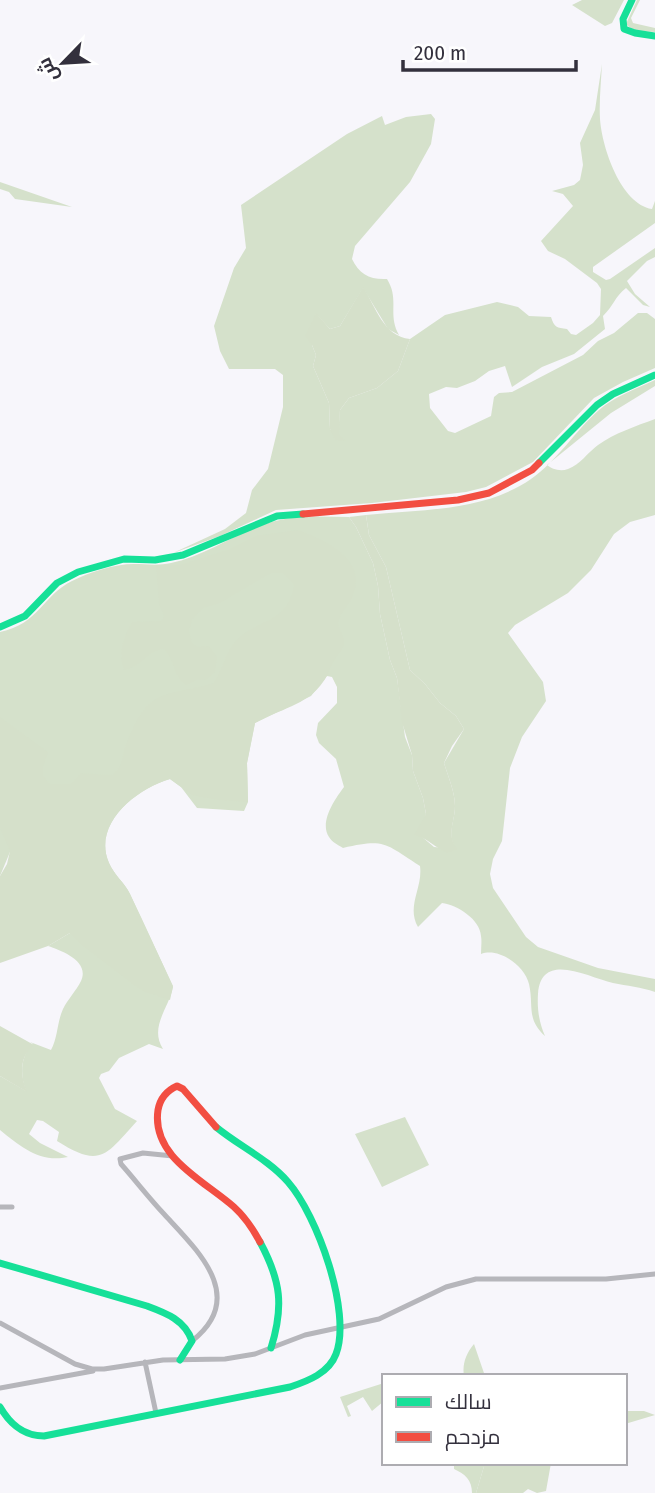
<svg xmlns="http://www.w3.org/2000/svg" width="655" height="1493" font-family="'Fira Sans Condensed',Cairo,sans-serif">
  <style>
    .green { fill: #d5e1cb }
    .forest { fill: #d5e0ca }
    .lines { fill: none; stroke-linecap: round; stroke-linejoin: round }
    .street { stroke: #b6b6bb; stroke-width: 5 }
    .fast { stroke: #16e098; stroke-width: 7 }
    .jam { stroke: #f24e42; stroke-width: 7 }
  </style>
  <rect width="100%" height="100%" fill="#f7f6fb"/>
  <!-- green -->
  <path class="green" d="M582,0H624L612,23L605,26L572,5Z
    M637,0H640L631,18L633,23L655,28V32C645,31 632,32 626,24Z
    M602,64C601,82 599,102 600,119C602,148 621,204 652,209L655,201V223L593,267V272L606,280L610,279L655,248V257L647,261L627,281L635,294L650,307L643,305L626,288C614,298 614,305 603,316L605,329L574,354L542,367L512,387L505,366L489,371L475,381L457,388L446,387L429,394L430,408L448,431L455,433L491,416L494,397L499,393L512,392L583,355L598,341L614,333L638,313H647L655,319V368L623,382L594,398L533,462L486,487L466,492L372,503L276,510L220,536L173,553L225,529L246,513L252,490L268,469L283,407V375L275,369H229L220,351L214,326L234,268L246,248L241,205L347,134L382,116L385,125L406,117L431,114L435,119L431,144L410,182L355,246L352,259C359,274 370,280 387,279C400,300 387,314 399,335L388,329L363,288L340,326L330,329L316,314L312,345L316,355L313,366L329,403L330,429L344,440L338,435L340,410L349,398L377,388L398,371L410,339L445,315L497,302L518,307L529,316L551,317C554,327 557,328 567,329L571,334L576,335L593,323L600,315L601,289L597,283L565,259L548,251L541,241L573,206L563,194L552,191L574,185L580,180L583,165L580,143L595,110Z
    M0,182L72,207L15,199L9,192L0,189Z
    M655,380V386L611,413L547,465C552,469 560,472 568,469C580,465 588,452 598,445C615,433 636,426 655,419V515L630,522L614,534L591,570L568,593L515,625L508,633L543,682L546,701L522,737L510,768L502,841L493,859L490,874L493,888L526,937L538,947L598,968L655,979V992C641,987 627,986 613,983C589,978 541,950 538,994C537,1009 539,1022 545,1036C526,1019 534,1006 529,984C525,966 499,947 481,954C481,948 482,942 481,936C480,919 457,905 442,903L418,927C406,906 423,888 420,866C385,844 386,838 343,848C338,845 332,842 329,837C319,822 335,799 344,787L336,759L319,743L316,735L318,723L337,703V687L332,677L327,676L311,696L255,723L247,763L248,802L244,811L197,808L181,787L170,779C136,789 92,824 109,863C114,875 125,883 130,894C145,925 159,956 173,987C169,1008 149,1027 163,1049L149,1044L119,1058L109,1071L101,1074L99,1078L115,1109L137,1121C106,1155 101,1169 57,1141L59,1132L43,1121L37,1120L29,1134L40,1143L68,1157C40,1163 21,1147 0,1130V1076L26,1091C20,1075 20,1056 33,1044L30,1042L51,1050C58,1037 57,1022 63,1009C68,999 76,991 81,981C90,961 62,951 48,946L70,933L10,852L0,876V632C39,624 43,595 72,581C90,572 114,564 134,564C146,564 158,566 171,563C209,555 242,528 280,520C301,515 326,517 349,517L356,527L373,563L378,586L380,614L390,660L397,678L405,737L412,755L413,771L423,798L426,814L421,836L434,847L456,849C446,835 455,821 455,806C455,792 448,776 444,763L464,729L456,716L440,703L425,684L410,670L386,567L369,535L366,515C422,509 483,512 531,479C557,461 575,431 599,410C615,396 636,389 655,380Z
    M405,1117L429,1165L382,1187L355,1134Z
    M474,1344L485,1376H464C462,1365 466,1353 474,1344Z
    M384,1383V1401L372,1411L363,1397L347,1406L351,1416L348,1417L340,1397Z
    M454,1463H485L476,1493H472C472,1480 465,1474 454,1469Z"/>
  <!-- forest -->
  <path class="forest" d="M363,287C376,307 383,336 410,339L398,371L377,388L349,398L340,410L339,435L346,441L335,440L330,429L329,403L313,366L316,355L312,345L305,336L316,313L330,329L340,326Z
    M366,515L369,535L386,567L410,670L425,684L440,703L456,716L464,729L452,746L444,763C448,776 455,792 455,806C455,822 446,835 457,849L447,853C436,848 426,837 414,835L426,814L423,798L413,771L412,755L402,722L397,678L390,660L380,614L378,586L373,563L356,527L349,517Z
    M298,530C326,541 367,558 353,595C350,604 342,611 339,619C336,629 345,635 344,644C343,650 336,657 333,662C329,669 328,676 323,682C308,705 277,710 255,723L247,763L248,802L219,800L192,795L170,779C136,789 92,824 109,863C114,875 125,883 130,894C144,925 159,956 173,986L170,1000L145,992L134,985L83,946L70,933L48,946L0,963V876L7,864L10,851L0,828V717L48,752L43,767V776L50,784H71L81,773L112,775C125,764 121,757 127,742C150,686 162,698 214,683C222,670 225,655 234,643C253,619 289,625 294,584L283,573H271L220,603L203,608L192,620L189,631L192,643L198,647L209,646L217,657L215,672L206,680L198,679L186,685C173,677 175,659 164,649C149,649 141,668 124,670C118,652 123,639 132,622L161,621L164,616L159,604L156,565H180L227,550L255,536Z
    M0,1026L34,1045C19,1057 20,1075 27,1092L0,1076Z
    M625,1411H644L655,1415L625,1424Z
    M485,1463H551L546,1491L537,1493L528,1489L523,1493H476Z"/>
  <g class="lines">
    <!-- street -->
    <path class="street" d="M173,1156L143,1153L120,1159L121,1164C136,1181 149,1198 164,1214C198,1251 248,1297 192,1341
      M0,1207H12
      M0,1323L75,1364L92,1369H104L163,1360L225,1359L255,1354L305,1335L379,1319L446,1287L476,1279H606L655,1274
      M145,1362L156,1413
      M0,1388L93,1371"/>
    <!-- fast -->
    <path class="fast" d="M632,0L623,19L624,29L635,33L655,36
      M539,463L597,405L613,394L655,375
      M0,627L25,616L57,583L78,572L124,559L155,560L183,555L277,516L303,514
      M260,1242C281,1281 284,1306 271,1348
      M0,1263L147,1306C166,1313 185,1320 192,1341L180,1360
      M0,1407C10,1424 23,1436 44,1436L290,1387C308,1381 329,1373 336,1354C352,1312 317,1215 288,1182C268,1159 239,1146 216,1127"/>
    <!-- jam -->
    <path class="jam" d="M303,514L458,500L489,493L532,470L539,463
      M216,1127L183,1089L177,1086C166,1091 160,1099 158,1110C151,1157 205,1181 234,1207C245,1217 253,1229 260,1242"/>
  </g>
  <!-- legend -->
  <rect x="382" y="1374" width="245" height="91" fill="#ffffff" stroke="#adacb1" stroke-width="2"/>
  <rect x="396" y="1397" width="35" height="10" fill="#16e098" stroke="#adacb1" stroke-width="2"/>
  <text x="445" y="1409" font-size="21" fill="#33303d">سالك</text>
  <rect x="396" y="1432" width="35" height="10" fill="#f24e42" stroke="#adacb1" stroke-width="2"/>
  <text x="445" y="1444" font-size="21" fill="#33303d">مزدحم</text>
  <!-- north arrow -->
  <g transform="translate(63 63) rotate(245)" stroke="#ffffff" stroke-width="5" paint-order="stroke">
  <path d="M0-5L12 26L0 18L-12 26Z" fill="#33303d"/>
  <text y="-10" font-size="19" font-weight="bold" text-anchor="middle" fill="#33303d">ش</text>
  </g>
  <!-- scale -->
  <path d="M403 60v10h173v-10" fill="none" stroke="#33303d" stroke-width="3.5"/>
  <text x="414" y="60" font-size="21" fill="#33303d" stroke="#ffffff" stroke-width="5" paint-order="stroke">200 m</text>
</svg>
